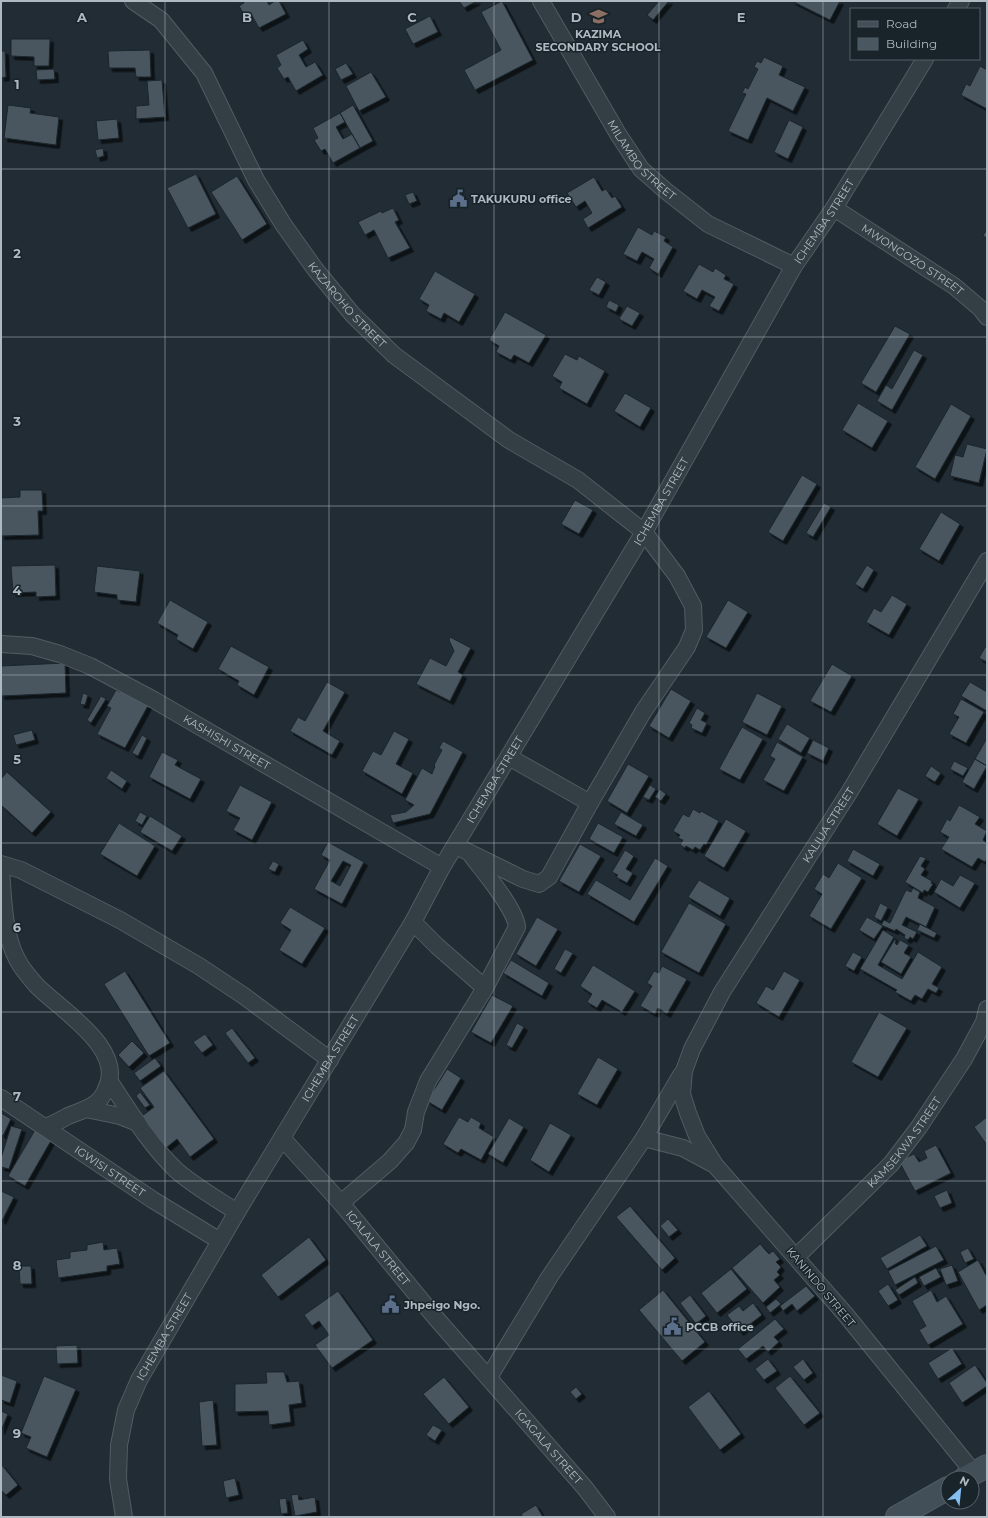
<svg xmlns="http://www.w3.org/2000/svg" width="988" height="1518" font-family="Montserrat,sans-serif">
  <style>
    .building { fill: #495760; stroke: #1b252c; fill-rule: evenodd; filter: url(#shadow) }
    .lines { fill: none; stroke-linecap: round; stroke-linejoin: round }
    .minor-casing { stroke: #515c63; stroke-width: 18 }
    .secondary-casing { stroke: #515c63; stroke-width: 24 }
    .minor { stroke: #343e45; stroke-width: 16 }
    .secondary { stroke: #424e58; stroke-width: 22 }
    .grid { fill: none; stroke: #aeb9c2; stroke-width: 1; stroke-opacity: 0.55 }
    .labels { text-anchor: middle; stroke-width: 3; stroke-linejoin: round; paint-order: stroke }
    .poi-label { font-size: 11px; font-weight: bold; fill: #aeb9c2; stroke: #19232a; text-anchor: start }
    .street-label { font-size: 11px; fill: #aeb9c2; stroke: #19232a }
    .grid-label { font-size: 13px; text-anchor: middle; font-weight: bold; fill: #aeb9c2; stroke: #19232a; stroke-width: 3; stroke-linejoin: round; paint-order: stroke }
  </style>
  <defs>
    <filter id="shadow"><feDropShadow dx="3.5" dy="3.5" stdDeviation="0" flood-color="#0009"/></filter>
  </defs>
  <rect width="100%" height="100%" fill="#212c35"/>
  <!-- building -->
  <path class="building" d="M243,1H267L269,5L275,1H279L286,14L259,28L251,14L246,18L239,6L244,3Z
    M459,1H477L464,8Z
    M502,1L533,60L475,90L464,70L501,50L481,12Z
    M659,1H669L653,20L647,15Z
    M792,1H840L830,20Z
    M430,16L438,32L413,44L405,29Z
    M11,39H50L49,66H34V57L11,56Z
    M303,40L308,49L299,55L306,67L315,62L323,75L296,91L288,77L284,79L277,68L281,65L276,55Z
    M150,50L151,77H136L135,68H109L108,51Z
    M1,51H5L6,77L1,78Z
    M764,57L783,66L779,75L805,87L793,111L767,98L748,140L728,131L746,94L742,93L745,87L748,89L758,69L754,67L757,61L761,63Z
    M346,63L353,74L341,80L335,69Z
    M980,66L987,70V109L961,95L966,84L970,86Z
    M54,69L55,79L37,80L36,70Z
    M371,72L386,97L359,111L346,86Z
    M162,80L165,117L136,119V106L149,105L147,81Z
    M8,105L31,108L30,113L59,117L56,145L4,138Z
    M353,105L373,141L360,148L340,113Z
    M340,113L345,122L336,127L343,139L352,134L360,148L333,163L325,149L321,151L314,140L318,138L313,128Z
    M117,119L119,138L98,140L96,121Z
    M789,120L803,127L788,159L774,152Z
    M103,148L104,156L97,158L95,150Z
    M196,174L216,214L188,228L167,188Z
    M237,176L267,224L242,240L211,192Z
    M594,177L602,191L606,189L612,198L615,196L622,207L588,228L583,219L592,213L585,201L576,207L567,193Z
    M413,192L417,201L409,204L405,195Z
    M393,208L399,220L395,222L410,248L388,258L374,230L365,235L358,222L381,211L382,213Z
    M638,227L652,235L654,231L666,237L664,241L673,247L658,274L649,268L654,259L642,252L637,261L623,254Z
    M987,230V239L983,235Z
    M699,264L713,272L715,268L726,275L724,279L734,284L719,311L709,306L715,297L702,290L697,299L683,291Z
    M435,271L475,294L459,322L444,313L441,319L426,311L429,305L419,299Z
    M597,277L606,282L599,295L589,290Z
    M609,300L619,305L616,312L606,307Z
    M627,306L640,313L632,326L619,319Z
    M505,312L546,335L529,363L514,355L511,360L496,352L499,346L489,340Z
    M895,326L910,334L876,392L861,383Z
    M914,350L923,355L892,410L877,401L886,385L892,389Z
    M565,354L577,360L579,356L605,371L587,404L559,388L562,382L552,376Z
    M625,393L651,408L640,427L614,411Z
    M858,403L888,421L872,448L842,430Z
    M951,404L971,416L935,479L915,467Z
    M967,444L987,449L979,483L950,476L955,455L963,457Z
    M802,475L817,484L783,541L768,532Z
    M20,490H42L43,511H38L39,535L1,536V498L20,497Z
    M575,500L593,510L579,534L561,524Z
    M824,503L831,507L813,537L806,533Z
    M941,512L960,524L939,561L919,549Z
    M55,565L56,596L36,597V592L13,593L11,566Z
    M867,565L874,570L863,589L855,584Z
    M97,566L140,571L136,602L117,600V595L94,592Z
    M892,595L907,604L889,635L866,622L874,608L881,612Z
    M170,600L208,622L193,649L176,639L178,635L157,623Z
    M728,600L748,612L726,648L706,637Z
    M450,637L471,648L458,672L463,675L450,701L416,684L430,658L446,666L454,651L449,640Z
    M987,644V662L979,658Z
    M231,646L269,667L254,695L237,685L239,681L218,669Z
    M65,663L66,693L1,696V666Z
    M832,664L852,676L831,712L810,701Z
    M327,682L345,692L323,731L340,741L332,755L290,731L298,717L305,721Z
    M970,682L987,692V711L961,696Z
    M122,687L150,702L125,748L97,734L111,708L107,706L116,690L120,692Z
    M671,689L691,701L669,738L649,726Z
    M83,693L88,695L85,705L80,704Z
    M757,693L782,706L767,735L742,722Z
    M101,696L106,699L91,723L87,720Z
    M961,699L984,712L966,743L949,734L959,717L953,714Z
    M697,708L705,713L701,720L707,723L702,733L691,728L692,725L689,723Z
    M787,724L810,738L801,753L778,739Z
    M742,727L763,739L740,780L719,769Z
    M32,730L35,740L16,745L13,735Z
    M394,731L409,739L396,764L413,773L402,794L362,771L373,751L381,755Z
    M142,735L147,738L138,756L132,753Z
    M987,738V766L975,759Z
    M813,740L829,748L823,761L807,753Z
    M443,741L463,752L430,814L393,823L390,815L406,812L414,805L405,800L422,768L432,774L435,766L434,765L442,750L439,748Z
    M777,742L803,757L784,791L763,780L775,759L770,756Z
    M162,752L178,760L175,765L201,779L190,799L149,777Z
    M975,759L987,766L974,789L962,782Z
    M954,761L968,768L963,776L950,769Z
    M628,764L649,776L627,813L607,801Z
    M931,766L941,773L935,782L925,776Z
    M111,770L127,781L122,789L106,778Z
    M7,772L51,812L32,833L1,805V779Z
    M240,785L272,802L252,840L233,830L240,818L226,811Z
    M650,785L656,789L649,800L643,797Z
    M898,788L919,799L897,836L877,824Z
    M660,789L666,794L661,801L655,797Z
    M959,805L980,817L975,824L987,831L983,840L987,843V858L985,862L978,858L972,867L941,849L949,837L940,832L947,819L950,821Z
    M693,809L700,813L701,811L719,821L706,845L704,844L700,850L695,847L693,850L686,846L685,848L680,845L683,840L678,838L680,835L673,831L683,814L689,817Z
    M140,812L147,816L142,825L135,821Z
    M621,812L643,825L636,836L614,824Z
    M150,816L182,836L172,851L140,832Z
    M726,819L746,831L724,868L704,856Z
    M119,823L155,846L137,876L100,854Z
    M598,823L623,837L614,853L589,839Z
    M328,842L364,862L342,904L314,889L330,860L321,855ZM343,861L351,865L340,886L331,881Z
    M580,844L601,856L579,892L559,881Z
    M853,849L880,864L873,876L847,861Z
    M625,850L634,856L626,869L633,873L627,883L616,877L618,875L612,872Z
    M920,856L926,858L921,866L925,869L921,875L932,881L931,883L933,884L928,892L924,890L923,893L905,882Z
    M655,858L668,866L634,922L587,894L596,880L630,900Z
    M273,861L279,864L275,872L268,869Z
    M838,863L862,878L831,929L809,916L822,894L814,889L823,874L829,878Z
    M960,875L975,883L960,908L934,892L941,879L953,886Z
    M699,880L730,898L720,916L688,897Z
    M913,888L920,892L918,898L935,907L926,927L906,917L902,925L917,932L913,939L910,937L908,940L904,938L905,935L896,929L895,931L881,925L884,920L890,923L906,890L911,892Z
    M689,903L726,924L699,973L661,952Z
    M880,903L888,907L881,921L874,917Z
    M290,907L325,928L302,964L279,950L291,930L280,923Z
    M537,917L558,929L536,966L516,954Z
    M867,917L883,926L874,939L859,930Z
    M920,924L937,933L934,938L917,930Z
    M883,930L894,937L878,965L902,979L918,952L942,967L932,984L939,988L936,993L928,989L922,999L915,995L911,1001L895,992L897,990L860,969Z
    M895,939L896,940L895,943L897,945L900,940L909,945L904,953L911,957L901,974L881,962Z
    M565,949L573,953L561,973L554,969Z
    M853,952L862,957L854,971L845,966Z
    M511,960L549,983L542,996L503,973Z
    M593,965L635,991L622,1012L602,1000L597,1008L587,1002L592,994L580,986Z
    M662,966L687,979L667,1014L658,1008L655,1014L640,1006L652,986L647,983L654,971L659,973Z
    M125,971L170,1043L149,1056L104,984Z
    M784,971L800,980L779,1017L756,1003L766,986L773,990Z
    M492,995L513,1006L491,1043L471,1032Z
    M879,1012L907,1028L878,1077L851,1062Z
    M517,1023L524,1027L512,1048L506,1045Z
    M232,1028L255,1058L248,1063L225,1033Z
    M205,1034L213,1045L202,1053L193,1042Z
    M132,1041L144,1053L129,1067L118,1055Z
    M598,1057L618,1069L597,1105L577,1094Z
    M155,1058L161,1066L140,1081L134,1073Z
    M447,1069L461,1078L442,1110L427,1101Z
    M164,1071L214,1139L190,1157L177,1139L166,1148L142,1116L154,1107L140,1088Z
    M140,1092L150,1105L145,1108L136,1096Z
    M1,1113L11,1119L3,1136L1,1134Z
    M459,1117L468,1122L471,1117L481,1123L479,1128L494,1137L481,1160L461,1149L458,1153L443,1144Z
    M987,1117V1145L974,1127Z
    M509,1118L524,1127L503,1163L488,1154Z
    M550,1123L571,1135L549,1172L530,1160Z
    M11,1126L22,1129L9,1169L1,1167V1158Z
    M35,1130L52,1139L25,1186L8,1176Z
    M936,1145L951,1173L915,1191L899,1161L914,1154L919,1162L927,1158L924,1151Z
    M947,1190L952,1203L940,1208L934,1196Z
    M1,1191L14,1197L2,1221L1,1220Z
    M630,1206L675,1258L662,1270L616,1217Z
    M668,1219L678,1230L669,1237L660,1226Z
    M920,1235L927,1246L887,1269L880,1258Z
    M309,1237L326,1260L278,1297L261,1275Z
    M103,1242L104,1250L117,1248L120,1264L107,1266V1271L58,1278L56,1260L70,1258V1252L87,1250V1245Z
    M760,1244L769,1254L773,1251L780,1259L776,1262L781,1267L777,1272L780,1275L774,1280L780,1287L763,1303L732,1268Z
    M936,1246L944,1260L895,1285L888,1271Z
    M968,1248L974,1259L965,1263L960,1252Z
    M978,1260L987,1277V1305L979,1310L958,1272Z
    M952,1265L958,1281L946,1285L940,1269Z
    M19,1266H31L32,1284H20Z
    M936,1268L941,1277L924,1286L919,1277Z
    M731,1269L747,1289L717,1313L701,1293Z
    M915,1277L918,1283L899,1295L895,1290Z
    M888,1284L898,1300L888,1306L878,1291Z
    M806,1286L815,1296L797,1311L792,1304L783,1311L780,1306Z
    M663,1290L705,1342L682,1361L639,1310Z
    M931,1290L937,1302L946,1296L963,1324L928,1345L919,1330L926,1326L912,1301Z
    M338,1291L373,1340L332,1368L315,1345L329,1335L319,1321L312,1326L304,1315Z
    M690,1295L706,1316L696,1324L680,1303Z
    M776,1299L781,1304L770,1313L766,1307Z
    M753,1303L762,1315L740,1332L727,1315L739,1306L743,1311Z
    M775,1319L784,1329L774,1337L779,1342L768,1352L763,1346L746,1359L738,1349Z
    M77,1345L78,1363L57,1364L56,1346Z
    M952,1348L962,1364L938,1379L928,1363Z
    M768,1359L777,1371L764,1380L755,1369Z
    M803,1359L813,1373L804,1380L793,1367Z
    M975,1365L987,1383V1386L962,1403L949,1383Z
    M266,1372H284L287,1382L299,1381L302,1403L289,1405L291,1422L269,1425L268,1411L235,1412V1384L267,1383Z
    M1,1375L17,1381L10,1403L1,1400Z
    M44,1376L76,1389L47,1457L26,1448L31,1437L21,1433Z
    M790,1376L820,1413L804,1425L775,1388Z
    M444,1377L469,1407L449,1424L423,1394Z
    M576,1387L582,1394L576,1399L570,1392Z
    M709,1391L741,1434L720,1450L688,1407Z
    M213,1400L217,1445L202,1446L199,1402Z
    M1,1411L8,1414L1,1431Z
    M433,1425L442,1430L435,1441L426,1435Z
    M1,1464L18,1485L6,1495L1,1490Z
    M235,1478L239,1495L226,1498L223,1481Z
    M298,1494L299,1500L315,1497L317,1512L295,1516L291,1495Z
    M286,1498L288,1513L281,1514L279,1499Z
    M536,1505L543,1517H523L521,1514Z"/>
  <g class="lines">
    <defs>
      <g id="minor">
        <path id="s1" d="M133,1L161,20L204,73L256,180L283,224L315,269L353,315L394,355L509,440L578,480L644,532L677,576L693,606L694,630L687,647L643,712L590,803L549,877L539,884L523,879L456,846"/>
        <path id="s2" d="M541,1L618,134L641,169L666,191L708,224L794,266"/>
        <path d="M956,9L961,1"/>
        <path id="s3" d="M834,208L954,286L981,309L987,317"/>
        <path id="s4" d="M1,644L32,646L60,654L90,666L154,700L442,867"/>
        <path d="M509,757L590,803"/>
        <path d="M1,864L21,870L120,920L199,966L244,996L330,1060"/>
        <path d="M1,871C4,903 3,938 21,966C25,972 31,979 36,985C59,1009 127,1049 106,1089C104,1094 100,1100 96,1103C87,1110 77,1112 68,1116C61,1120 53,1124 46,1127"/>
        <path d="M413,922L437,946L485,988"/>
        <path d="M110,1082C130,1112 150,1145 176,1170C194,1186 217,1199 237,1212"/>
        <path id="s5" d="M1,1098L153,1200L220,1241"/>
        <path d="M86,1109L120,1116L138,1123"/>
        <path id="s6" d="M282,1138L341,1203L435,1317L585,1488L607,1517"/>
        <path d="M644,1138L683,1148L713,1164"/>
        <path d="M341,1203L390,1161L406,1143L413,1130L416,1112L428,1081L485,988L517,927C515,908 484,872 472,856"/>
        <path id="s7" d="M796,1257L891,1164L919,1127L964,1059L984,1022L987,1009"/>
        <path d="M489,1377L550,1276L644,1138L681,1075"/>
        <path id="s8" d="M974,1473L846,1315L715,1165L697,1136L688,1113L682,1094L684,1071L692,1049L722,992L850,791L987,561"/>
        <path id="s9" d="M124,1517L118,1479L119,1445L126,1410L139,1380L237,1212L413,922L442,867L644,532L794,266L834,208L925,59"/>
      </g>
      <path id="secondary" d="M965,1478L987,1466
        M897,1517L948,1488"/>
    </defs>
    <!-- minor casing -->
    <use href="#minor" class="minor-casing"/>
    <!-- secondary casing -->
    <use href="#secondary" class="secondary-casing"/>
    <!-- minor -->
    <use href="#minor" class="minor"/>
    <!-- secondary -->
    <use href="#secondary" class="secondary"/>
  </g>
  <!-- grid -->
  <path class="grid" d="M165,1V1517M329,1V1517M494,1V1517M659,1V1517M823,1V1517M1,169H987M1,337H987M1,506H987M1,675H987M1,843H987M1,1012H987M1,1181H987M1,1349H987"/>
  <!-- icons -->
  <defs>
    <symbol id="school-bare" viewBox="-9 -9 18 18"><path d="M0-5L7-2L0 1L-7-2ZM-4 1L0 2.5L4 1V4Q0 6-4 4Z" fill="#8d6e63" stroke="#19232a" stroke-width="2.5" paint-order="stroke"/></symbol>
    <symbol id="civic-bare" viewBox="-9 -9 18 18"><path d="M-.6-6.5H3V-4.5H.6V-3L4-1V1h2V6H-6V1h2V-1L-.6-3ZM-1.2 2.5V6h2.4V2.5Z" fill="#5c6f8a" stroke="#19232a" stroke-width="2.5" paint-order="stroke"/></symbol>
  </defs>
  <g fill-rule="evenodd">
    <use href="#school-bare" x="586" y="4" width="25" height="25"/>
    <use href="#civic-bare" x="446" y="186" width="25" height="25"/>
    <use href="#civic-bare" x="378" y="1292" width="25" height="25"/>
    <use href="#civic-bare" x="660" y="1314" width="25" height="25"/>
  </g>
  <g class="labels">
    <!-- poi labels -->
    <g class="poi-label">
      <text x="598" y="38" text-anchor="middle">KAZIMA<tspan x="598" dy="13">SECONDARY SCHOOL</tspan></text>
      <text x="471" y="203">TAKUKURU office</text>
      <text x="404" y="1309">Jhpeigo Ngo.</text>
      <text x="686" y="1331">PCCB office</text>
    </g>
    <!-- street labels -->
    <g class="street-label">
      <text dy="4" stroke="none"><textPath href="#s2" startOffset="189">MILAMBO STREET</textPath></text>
      <text dy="4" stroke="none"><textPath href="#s9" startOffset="1487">ICHEMBA STREET</textPath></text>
      <text dy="4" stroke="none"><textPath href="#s3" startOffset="94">MWONGOZO STREET</textPath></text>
      <text dy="4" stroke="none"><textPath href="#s1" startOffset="376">KAZAROHO STREET</textPath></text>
      <text dy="4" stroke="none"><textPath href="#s9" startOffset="1163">ICHEMBA STREET</textPath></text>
      <text dy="4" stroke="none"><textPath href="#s4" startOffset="249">KASHISHI STREET</textPath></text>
      <text dy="4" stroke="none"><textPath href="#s9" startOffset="839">ICHEMBA STREET</textPath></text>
      <text dy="4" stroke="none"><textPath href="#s8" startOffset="790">KALIUA STREET</textPath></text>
      <text dy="4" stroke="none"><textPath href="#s9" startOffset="515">ICHEMBA STREET</textPath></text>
      <text dy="4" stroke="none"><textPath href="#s7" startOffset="158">KAMSEKWA STREET</textPath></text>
      <text dy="4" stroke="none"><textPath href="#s5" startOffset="131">IGWISI STREET</textPath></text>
      <text dy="4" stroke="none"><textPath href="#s6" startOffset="146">IGALALA STREET</textPath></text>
      <text transform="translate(821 1287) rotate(50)" y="4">KANINDO STREET</text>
      <text dy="4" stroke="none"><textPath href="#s9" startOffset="191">ICHEMBA STREET</textPath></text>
      <text dy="4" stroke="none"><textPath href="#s6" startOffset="408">IGAGALA STREET</textPath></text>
    </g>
  </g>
  <g class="grid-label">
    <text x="82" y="22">A</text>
    <text x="247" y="22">B</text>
    <text x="412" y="22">C</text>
    <text x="576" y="22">D</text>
    <text x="741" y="22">E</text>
    <text x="17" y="89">1</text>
    <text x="17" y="258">2</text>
    <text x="17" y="426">3</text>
    <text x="17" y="595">4</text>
    <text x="17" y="764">5</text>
    <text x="17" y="932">6</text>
    <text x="17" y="1101">7</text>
    <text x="17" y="1270">8</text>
    <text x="17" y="1438">9</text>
  </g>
  <!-- border -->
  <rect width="988" height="1518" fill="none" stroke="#aeb9c2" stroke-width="4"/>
  <!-- legend -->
  <rect x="850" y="8" width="130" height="52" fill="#19232a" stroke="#555f67"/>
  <rect x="858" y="21" width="20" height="6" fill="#424e58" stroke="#555f67"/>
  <text x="886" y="28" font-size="12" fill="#aeb9c2">Road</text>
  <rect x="858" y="38" width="20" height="12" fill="#495760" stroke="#555f67"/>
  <text x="886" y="48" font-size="12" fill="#aeb9c2">Building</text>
  <!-- north arrow -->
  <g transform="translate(960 1490) rotate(27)"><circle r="19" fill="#19232a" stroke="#555f67"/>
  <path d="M0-3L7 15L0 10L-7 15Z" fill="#85bef0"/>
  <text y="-6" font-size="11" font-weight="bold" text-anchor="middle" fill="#aeb9c2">N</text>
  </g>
</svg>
